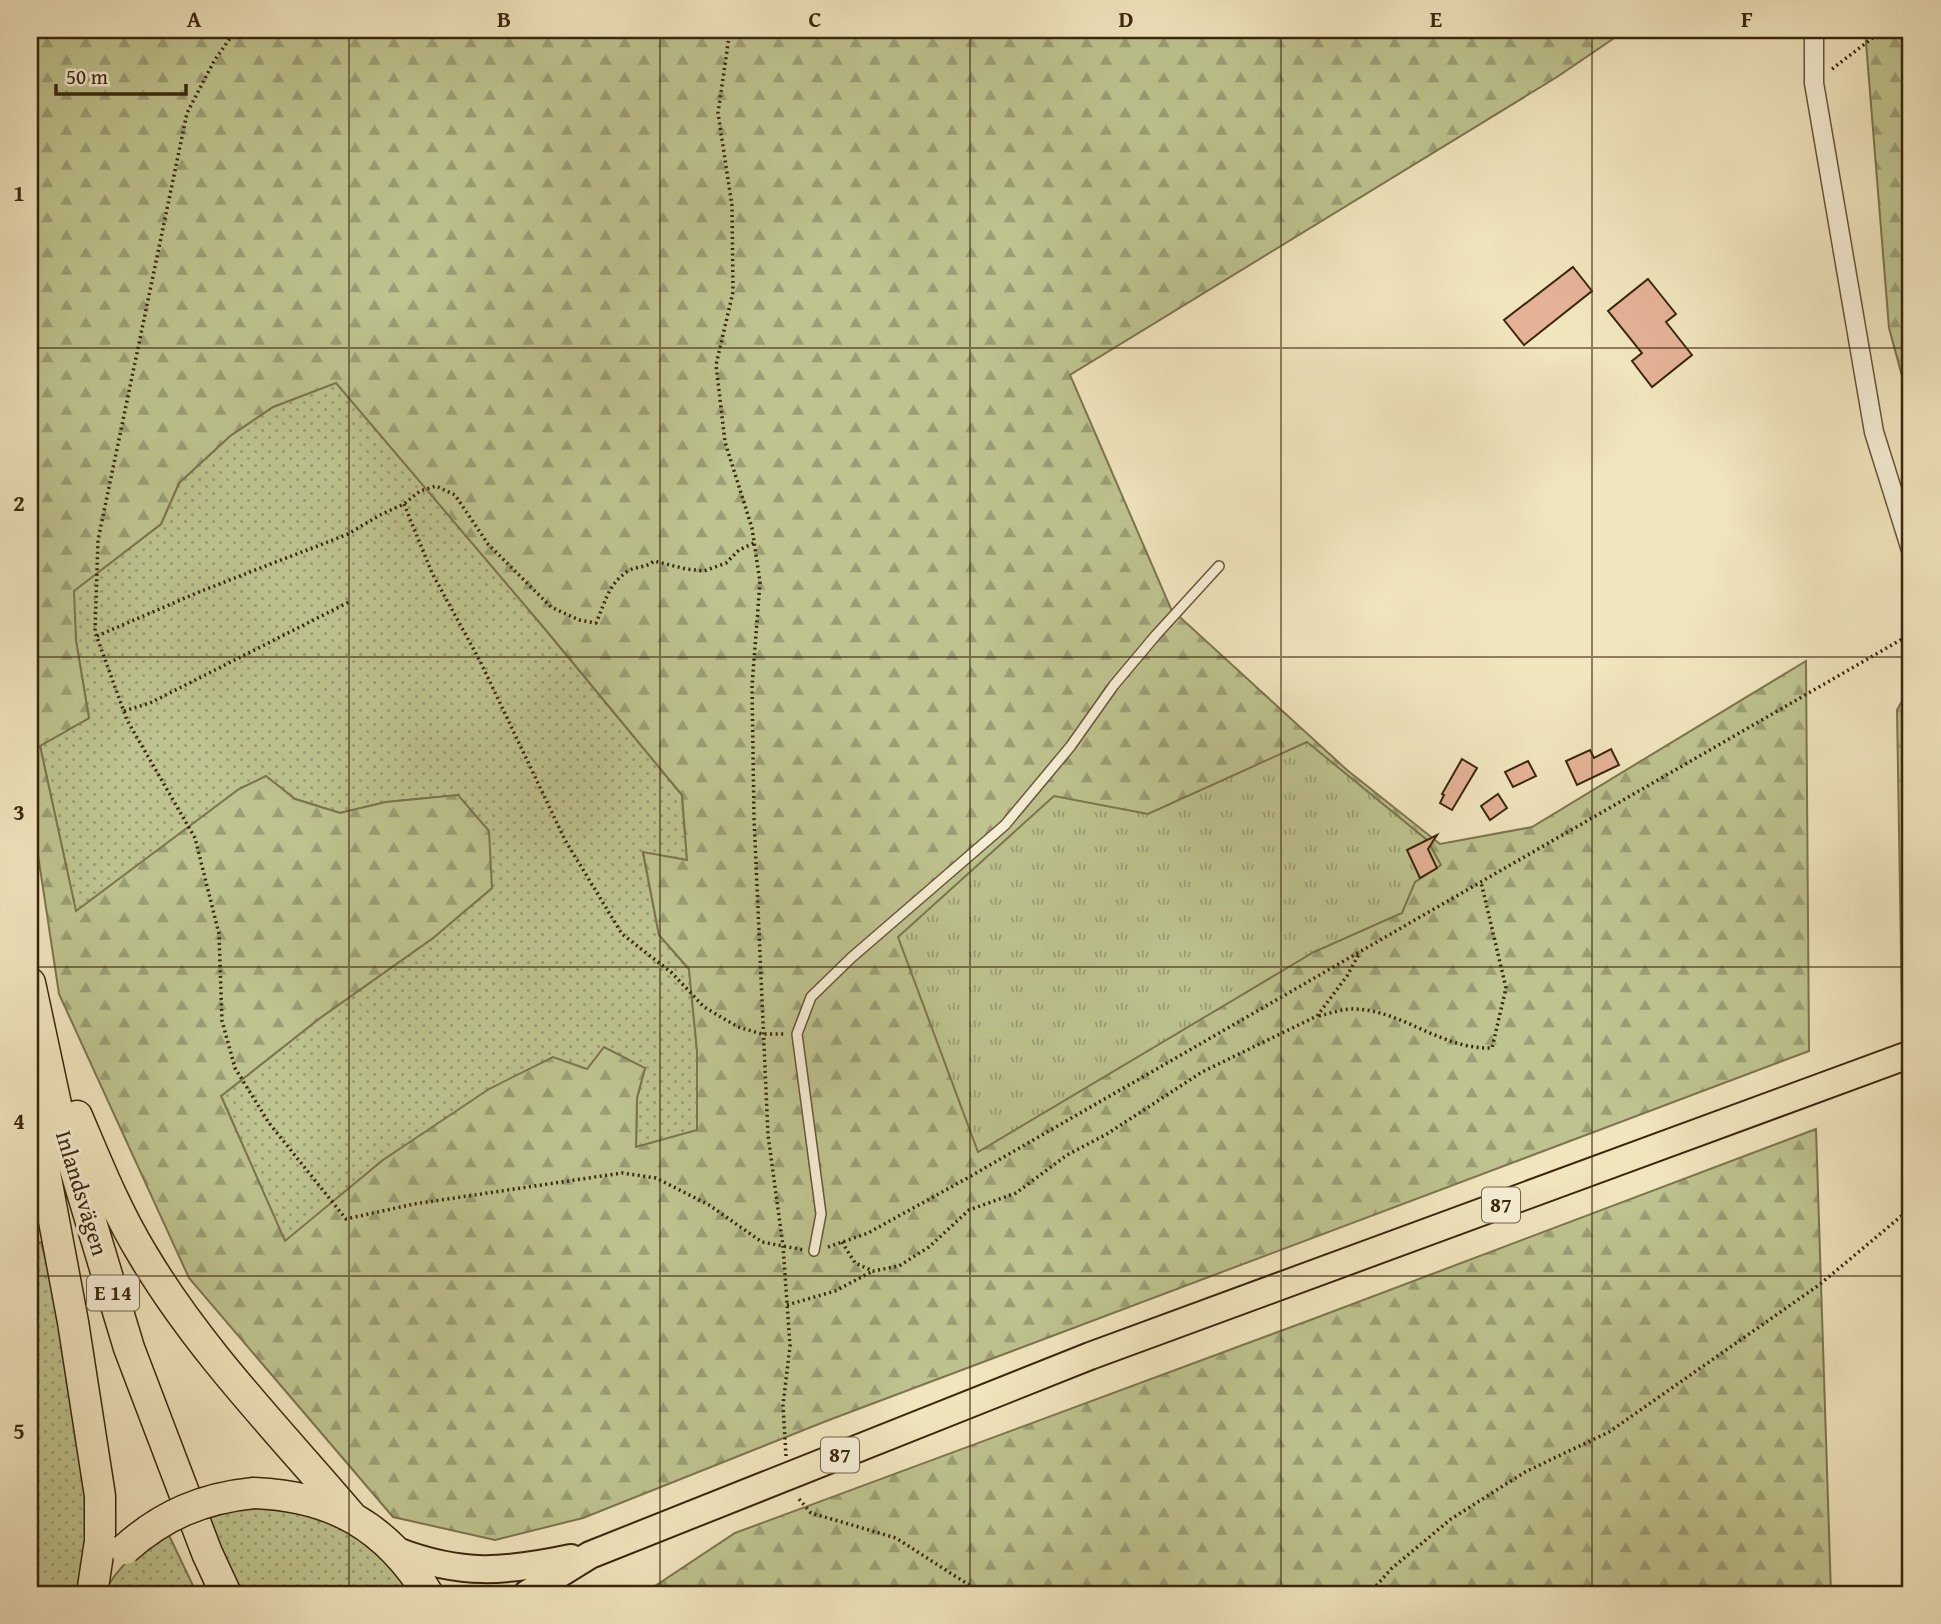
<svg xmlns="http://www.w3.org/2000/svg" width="1941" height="1624" font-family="'Gentium Book Plus',serif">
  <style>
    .grass { fill: url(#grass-dots); stroke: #7c754e; stroke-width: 2 }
    .forest { fill: url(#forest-firs); stroke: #7c754e; stroke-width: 2; fill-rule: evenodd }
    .park { fill: url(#park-tufts); stroke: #7c754e; stroke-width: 2 }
    .building { fill: #e4b296; stroke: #3a270d; stroke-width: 2 }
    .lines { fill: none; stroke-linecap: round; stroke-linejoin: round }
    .lane-casing { stroke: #685639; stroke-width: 12 }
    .street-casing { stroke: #685639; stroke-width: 21 }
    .primary-casing { stroke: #3a270d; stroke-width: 30 }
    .highway-casing { stroke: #3a270d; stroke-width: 33 }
    .path { stroke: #3a270d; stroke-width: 3.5; stroke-dasharray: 2 3.5; stroke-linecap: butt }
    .lane { stroke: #f6eed5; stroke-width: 9 }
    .street { stroke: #f6eed5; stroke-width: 18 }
    .primary { stroke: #f1e5be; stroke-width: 26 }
    .highway { stroke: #f1e5be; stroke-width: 30 }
    .highway-bridge-casing { stroke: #3a270d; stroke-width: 33; stroke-linecap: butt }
    .highway-bridge { stroke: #f1e5be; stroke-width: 30 }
    .grid { fill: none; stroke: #3a270d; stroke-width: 2; stroke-opacity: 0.55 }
    .labels { text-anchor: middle; stroke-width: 6; stroke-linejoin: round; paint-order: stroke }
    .shield { fill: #f6eed5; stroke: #726349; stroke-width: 2 }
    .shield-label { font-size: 21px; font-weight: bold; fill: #3a270d }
    .street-label { font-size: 23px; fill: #3a270d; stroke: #f6eed5 }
    .neatline { fill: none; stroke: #3a270d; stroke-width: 2.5 }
    .grid-label { font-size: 23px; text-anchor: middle; font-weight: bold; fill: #3a270d }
  </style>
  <defs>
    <pattern id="grass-dots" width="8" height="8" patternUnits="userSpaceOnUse" patternTransform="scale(1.75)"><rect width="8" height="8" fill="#bec38f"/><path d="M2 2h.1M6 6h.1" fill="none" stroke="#9b9e73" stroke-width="1.8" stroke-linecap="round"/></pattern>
    <pattern id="forest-firs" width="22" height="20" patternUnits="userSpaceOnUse" patternTransform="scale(1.75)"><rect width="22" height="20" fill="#bec38f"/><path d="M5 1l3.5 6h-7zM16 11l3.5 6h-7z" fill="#9b9e73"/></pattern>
    <pattern id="park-tufts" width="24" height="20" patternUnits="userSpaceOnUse" patternTransform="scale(1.75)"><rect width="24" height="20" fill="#bec38f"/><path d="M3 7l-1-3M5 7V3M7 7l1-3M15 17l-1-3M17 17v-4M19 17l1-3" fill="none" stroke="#9b9e73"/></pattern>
  </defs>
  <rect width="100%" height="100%" fill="#f1e5be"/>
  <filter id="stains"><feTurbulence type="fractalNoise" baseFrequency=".00286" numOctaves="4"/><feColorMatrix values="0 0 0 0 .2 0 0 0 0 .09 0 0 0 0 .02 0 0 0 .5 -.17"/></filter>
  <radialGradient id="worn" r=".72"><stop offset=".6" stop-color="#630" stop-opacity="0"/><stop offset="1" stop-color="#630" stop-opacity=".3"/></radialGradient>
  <!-- grass -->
  <path class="grass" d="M336,382L545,629L682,795L687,860L643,853L659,935L689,969L697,1051V1131L636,1147L637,1098L645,1068L587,1069L383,1160L285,1242L221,1096L320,1018L433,938L492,888L458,795L386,802L340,813L295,799L266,777L239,789L76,912L40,746L89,718L76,641L73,591L161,524L179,483L230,436L273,407Z
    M41,1242L64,1328L93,1494L79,1594H30V1245Z
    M256,1503L335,1520L379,1550L414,1594H243L203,1512Z
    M166,1529L197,1594H103C118,1566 141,1547 166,1529Z"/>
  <!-- forest -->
  <path class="forest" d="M30,30H1626L1557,77L1070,375L1171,609L1347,770L1440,844L1532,827L1806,661L1809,1051L829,1420L583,1518L495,1540L393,1517L189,1278L59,994L30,802ZM336,383L545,629L682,795L687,860L643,852L659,935L689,969L697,1051V1130L636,1147L637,1098L645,1068L604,1047L587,1069L553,1057L489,1089L383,1160L285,1241L221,1096L320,1018L433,938L492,888L489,831L458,795L386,802L340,813L295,799L266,776L239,789L76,911L40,746L89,718L76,641L74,591L161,524L179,483L230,436L273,407Z
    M1865,30H1911V409L1889,328Z
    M1911,685V1010L1902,1013L1897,710Z
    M1816,1129L1831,1594H643L735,1533L1313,1319Z"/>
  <!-- park -->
  <path class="park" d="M1307,742L1427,840L1441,865L1415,882L1402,913L1314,952L978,1152L898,937L1054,796L1148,814Z"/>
  <!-- building -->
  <path class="building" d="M1573,267L1592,291L1524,345L1504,320Z
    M1648,279L1676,314L1666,322L1692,355L1652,387L1632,361L1642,353L1608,311Z
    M1611,749L1619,765L1577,785L1566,761L1590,750L1594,758Z
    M1462,759L1477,768L1452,810L1440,803L1444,795L1442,794Z
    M1528,761L1536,776L1513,787L1505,772Z
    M1498,794L1507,808L1490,820L1481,806Z
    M1437,835L1428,849L1437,868L1420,878L1407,850Z"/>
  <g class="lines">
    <defs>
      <path id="lane" d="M814,1251L821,1214L797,1034L811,997L851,958L1005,825L1070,747L1114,685L1156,635L1219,566"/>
      <path id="street" d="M1814,30V83L1874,432L1911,550"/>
      <path id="primary" d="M397,1551C462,1576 504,1572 571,1558
        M527,1594L590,1555L1090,1356L1911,1054"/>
      <path id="highway" d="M30,983L57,1109L129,1348L207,1553L226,1594
        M30,1093L73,1322L100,1496V1541L92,1594
        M77,1116C97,1163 116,1211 143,1255C200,1351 280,1432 352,1517
        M254,1493C333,1496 387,1527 428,1594"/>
    </defs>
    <!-- lane casing -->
    <use href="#lane" class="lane-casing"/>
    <!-- street casing -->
    <use href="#street" class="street-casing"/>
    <!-- primary casing -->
    <use href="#primary" class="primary-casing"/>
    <!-- highway casing -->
    <use href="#highway" class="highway-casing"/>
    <!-- path -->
    <path class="path" d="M236,30L214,61L187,113L98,540L95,632L127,720L195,838L219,934L222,1021L235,1068L269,1123L346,1219L414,1204L622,1173L656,1178L709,1205L762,1242L804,1250
      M730,30L718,113L732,206L733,292L716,365L725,442L752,528L760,582L752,686L754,818L768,1135L783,1246L790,1346L783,1405L786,1456
      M1893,30L1911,47
      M1832,69L1883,30
      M404,504L432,573L480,661L565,840L622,934L672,973L704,1007L738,1027L762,1034H786
      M97,636L199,592L348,534L380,515L404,504L420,491L436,486L455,495L488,544L551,607L579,620L596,623C605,603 608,584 628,571C637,566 646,568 654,561L686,569L704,571L726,563L739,550L754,543
      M124,711L150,703L349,602
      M1319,1016C1331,1013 1345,1008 1356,1009C1403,1011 1443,1050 1492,1048L1506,988L1481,882
      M842,1242L855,1263L873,1271L899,1266L929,1247L969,1210L1016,1193L1067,1155L1107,1134L1202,1072L1317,1016L1347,976L1360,952
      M828,1247L868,1233L971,1176L1911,634
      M787,1305L835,1291L873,1271
      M799,1499L811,1513L896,1538L983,1594
      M1369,1594L1391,1569L1451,1519L1525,1472L1609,1432L1819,1285L1911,1208"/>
    <!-- lane -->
    <use href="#lane" class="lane"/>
    <!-- street -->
    <use href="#street" class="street"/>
    <!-- primary -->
    <use href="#primary" class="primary"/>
    <!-- highway -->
    <use href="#highway" class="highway"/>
    <defs>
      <path id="highway-bridge" d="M125,1549C163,1515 203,1498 254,1493"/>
    </defs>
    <!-- highway-bridge casing -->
    <use href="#highway-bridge" class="highway-bridge-casing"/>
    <!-- highway-bridge -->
    <use href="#highway-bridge" class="highway-bridge"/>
  </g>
  <!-- grid -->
  <path class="grid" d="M349,30V1594M660,30V1594M970,30V1594M1281,30V1594M1592,30V1594M30,348H1911M30,657H1911M30,967H1911M30,1276H1911"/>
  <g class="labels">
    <!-- shield labels -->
    <g class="shield">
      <rect x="1482" y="1187.5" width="38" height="35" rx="5"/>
      <rect x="87" y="1275.5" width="52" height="35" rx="5"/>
      <rect x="821" y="1437.5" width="38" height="35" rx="5"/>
    </g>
    <g class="shield-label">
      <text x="1501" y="1212">87</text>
      <text x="113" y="1300">E 14</text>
      <text x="840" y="1462">87</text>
    </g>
    <!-- street labels -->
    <g class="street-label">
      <text transform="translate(82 1193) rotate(73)" y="8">Inlandsvägen</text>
    </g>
  </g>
  <!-- margin -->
  <rect width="1941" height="1624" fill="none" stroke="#f1e5be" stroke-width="77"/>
  <!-- scale -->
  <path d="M56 84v10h130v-10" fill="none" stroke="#3a270d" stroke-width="3.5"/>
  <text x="66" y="84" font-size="21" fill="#3a270d" stroke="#f6eed5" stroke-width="5" paint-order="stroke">50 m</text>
  <rect x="38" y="38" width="1864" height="1548" class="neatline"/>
  <g class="grid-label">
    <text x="194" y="27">A</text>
    <text x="504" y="27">B</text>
    <text x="815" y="27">C</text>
    <text x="1126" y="27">D</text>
    <text x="1436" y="27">E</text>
    <text x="1747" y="27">F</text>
    <text x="19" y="201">1</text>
    <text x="19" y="511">2</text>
    <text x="19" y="820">3</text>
    <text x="19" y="1129">4</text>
    <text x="19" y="1439">5</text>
  </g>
  <rect width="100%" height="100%" filter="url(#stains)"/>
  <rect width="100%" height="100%" fill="url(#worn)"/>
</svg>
